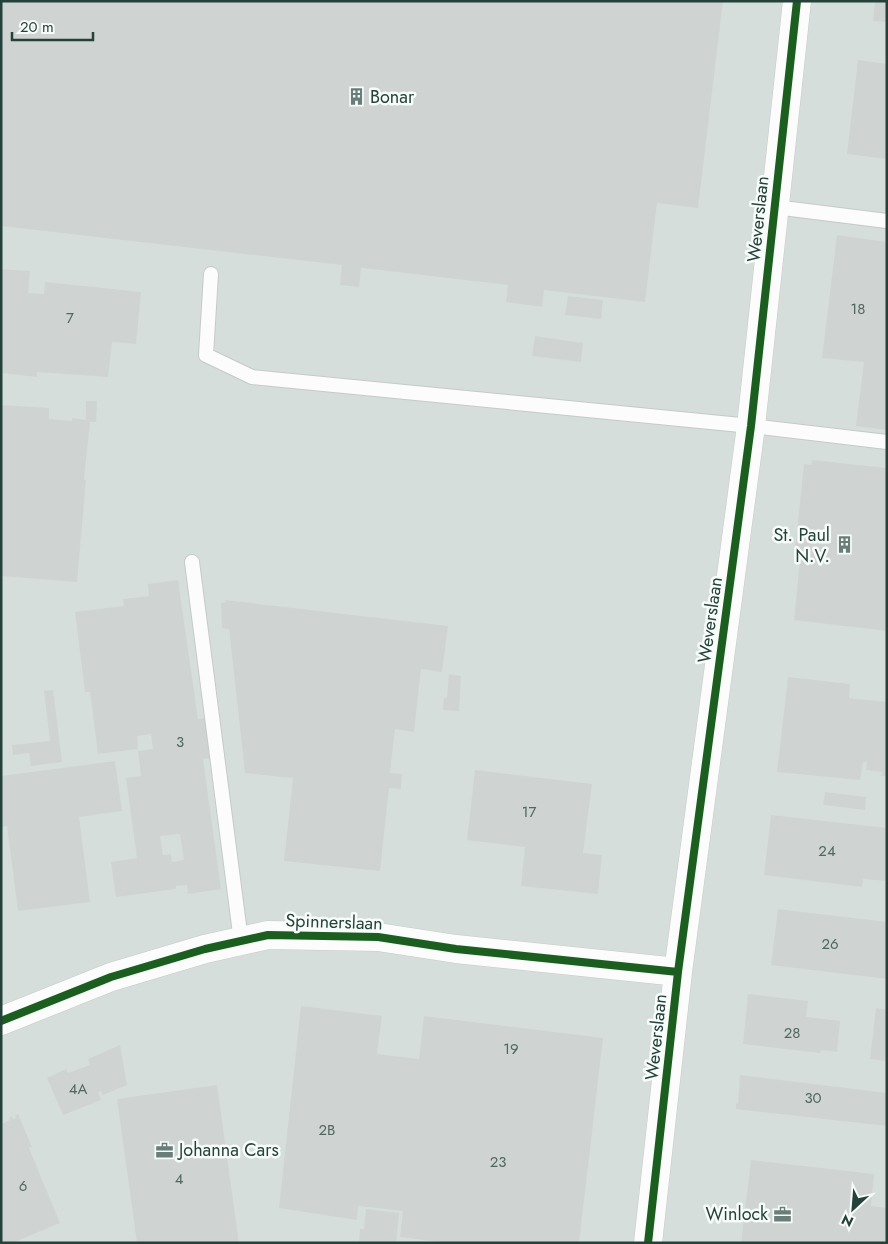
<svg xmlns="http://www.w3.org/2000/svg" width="888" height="1244" font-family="Jost,sans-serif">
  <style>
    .built { fill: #d6dedb }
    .building { fill: #cfd4d2; fill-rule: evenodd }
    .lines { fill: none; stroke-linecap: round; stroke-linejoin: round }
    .service-casing { stroke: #c5cac8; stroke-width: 16 }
    .minor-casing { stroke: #c5cac8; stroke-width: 29 }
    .service { stroke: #fcfcfc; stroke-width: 14 }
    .minor { stroke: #fcfcfc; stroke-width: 28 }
    .cycleway-casing { stroke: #f7fbf9; stroke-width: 11 }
    .cycleway { stroke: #1b5e20; stroke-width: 8 }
    .labels { text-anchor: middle; stroke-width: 5; stroke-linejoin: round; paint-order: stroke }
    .number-label { font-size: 15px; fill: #506761 }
    .poi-label { font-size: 18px; fill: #24423a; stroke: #f7fbf9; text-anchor: start }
    .street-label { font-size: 18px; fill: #24423a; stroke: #f7fbf9 }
  </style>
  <rect width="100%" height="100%" fill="#e8edeb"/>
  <!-- built -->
  <path class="built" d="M1,1H887V1243H1Z"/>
  <!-- building -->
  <path class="building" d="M1,1H723L698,208L657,203L645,302L544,290L542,307L506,302L508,285L363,268H361L359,287L340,285L342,265L1,226Z
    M875,1H887V22L873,21Z
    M858,60L887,64V159L847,154Z
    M837,235L887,242V430L856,426L864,362L822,358Z
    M1,269L30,271L28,293L44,294L45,282L141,292L136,344L112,342L108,377L37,372V377L1,373Z
    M568,296L603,300L601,319L565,315Z
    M535,336L583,343L581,362L532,356Z
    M86,401H97L96,422H90L84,479L86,480L77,582L1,576V405L49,408V419L72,421V418L86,420Z
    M812,460L887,468V631L794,620L801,551L795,550L804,464L811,465Z
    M178,580L198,719L205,718L211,758L203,759L221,889L188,894L187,885L176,886V889L116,897L111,862L137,858L126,778L141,776L138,751L153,749L151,734L137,736L138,749L98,754L90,692H85L75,612L124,606L123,599L149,596L148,584ZM180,834L184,860L172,862L171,854L163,855L160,836Z
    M225,600L448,626L442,672L421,669L414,732L395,729L390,773L402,774L401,789L389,788L380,871L284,861L293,778L245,773L229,629L222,628L221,603L226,602Z
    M449,674L461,676L459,711L443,710L444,698H447Z
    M788,677L850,684L849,698L887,702V776H881L882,772L866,770L867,762H863L860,780L777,772Z
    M53,690L62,762L31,766L29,753L13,755L12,745L50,741L44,691Z
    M115,761L122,811L79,817L90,902L18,911L7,826L2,827L1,824V776Z
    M475,770L592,784L583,853L602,855L598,894L521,886L525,847L467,840Z
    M825,792L866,797L865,810L823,805Z
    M771,815L887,828V881L863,879L862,887L764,875Z
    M778,909L887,922V979L771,965Z
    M748,994L808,1001L806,1017L840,1021L837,1052L821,1050L820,1053L743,1044Z
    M301,1006L382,1016L377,1054L419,1059L424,1016L603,1038L579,1243H447L400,1237L403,1211L358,1206L357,1220L279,1208Z
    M876,1008L887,1010V1061L870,1059Z
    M120,1045L127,1085L103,1095L101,1091L98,1092L101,1100L63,1115L47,1078L66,1069L68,1073L90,1065L88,1059Z
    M740,1075L887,1093V1126L736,1109V1103L738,1104Z
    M217,1085L239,1243H137L117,1099Z
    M18,1114L32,1147L29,1148L60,1223L12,1243H1V1124L10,1120L9,1118L12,1116L13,1119L16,1118L15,1115Z
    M751,1160L874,1174L871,1206L887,1208V1243H741Z
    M366,1209L399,1213L396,1243H359L360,1229H364Z"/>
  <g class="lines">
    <defs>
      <path id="service" d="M775,207L887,221
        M211,274L206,355L252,377L751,426L887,442
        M192,562L241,941"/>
      <path id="minor" d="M1,1021L111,977L205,949L268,935L378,937L456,949L678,972
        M648,1243L678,972L751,426L797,1"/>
    </defs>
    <!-- service casing -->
    <use href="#service" class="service-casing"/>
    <!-- minor casing -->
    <use href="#minor" class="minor-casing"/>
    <!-- service -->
    <use href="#service" class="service"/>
    <!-- minor -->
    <use href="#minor" class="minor"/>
    <defs>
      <path id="cycleway" d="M1,1021L111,977L205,949L268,935L378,937L456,949L678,972
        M648,1243L678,972L751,426L797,1"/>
    </defs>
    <!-- cycleway casing -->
    <use href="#cycleway" class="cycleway-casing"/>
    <!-- cycleway -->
    <use href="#cycleway" class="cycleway"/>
  </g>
  <!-- icons -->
  <defs>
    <symbol id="building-bare" viewBox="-9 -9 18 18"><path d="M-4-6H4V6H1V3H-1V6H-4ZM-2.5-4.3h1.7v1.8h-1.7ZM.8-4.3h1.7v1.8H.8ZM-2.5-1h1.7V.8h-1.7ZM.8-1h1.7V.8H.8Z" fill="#697e78" stroke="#f7fbf9" stroke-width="2.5" paint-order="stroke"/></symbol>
    <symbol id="office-bare" viewBox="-9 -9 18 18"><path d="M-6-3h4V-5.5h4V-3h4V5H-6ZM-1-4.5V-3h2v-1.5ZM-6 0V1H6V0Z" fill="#697e78" stroke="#f7fbf9" stroke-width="2.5" paint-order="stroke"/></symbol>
  </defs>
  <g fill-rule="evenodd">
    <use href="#building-bare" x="344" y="84" width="25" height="25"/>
    <use href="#building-bare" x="832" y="532" width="25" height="25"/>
    <use href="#office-bare" x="152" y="1138" width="25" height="25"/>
    <use href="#office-bare" x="770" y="1202" width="25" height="25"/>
  </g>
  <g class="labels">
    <!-- number labels -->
    <g class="number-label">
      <text x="858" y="314">18</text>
      <text x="70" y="323">7</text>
      <text x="180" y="747">3</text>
      <text x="529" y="817">17</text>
      <text x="827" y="856">24</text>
      <text x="830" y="949">26</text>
      <text x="792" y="1038">28</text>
      <text x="511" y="1054">19</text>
      <text x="78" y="1094">4A</text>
      <text x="813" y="1103">30</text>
      <text x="327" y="1135">2B</text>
      <text x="498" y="1167">23</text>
      <text x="179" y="1184">4</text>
      <text x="23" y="1191">6</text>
    </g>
    <!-- poi labels -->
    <g class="poi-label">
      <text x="370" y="103">Bonar</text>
      <text x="830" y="541" text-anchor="end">St. Paul<tspan x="830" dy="21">N.V.</tspan></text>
      <text x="179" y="1156">Johanna Cars</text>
      <text x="768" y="1220" text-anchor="end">Winlock</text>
    </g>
    <!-- street labels -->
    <g class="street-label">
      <text transform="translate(758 219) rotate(-84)" y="6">Weverslaan</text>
      <text transform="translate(710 620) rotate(-82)" y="6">Weverslaan</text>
      <text transform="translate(334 922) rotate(2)" y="6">Spinnerslaan</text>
      <text transform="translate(656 1037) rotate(-84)" y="6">Weverslaan</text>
    </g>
  </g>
  <!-- border -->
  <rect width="888" height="1244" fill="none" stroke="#24423a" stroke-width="5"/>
  <!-- north arrow -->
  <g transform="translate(853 1209) rotate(206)" stroke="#f7fbf9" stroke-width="4" paint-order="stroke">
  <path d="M0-4L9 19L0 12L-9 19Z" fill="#24423a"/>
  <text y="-8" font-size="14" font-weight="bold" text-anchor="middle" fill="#24423a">N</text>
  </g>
  <!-- scale -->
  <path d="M12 32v8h81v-8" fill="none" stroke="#24423a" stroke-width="2.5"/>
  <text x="20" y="32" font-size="15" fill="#24423a" stroke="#f7fbf9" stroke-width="4" paint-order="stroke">20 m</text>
</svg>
